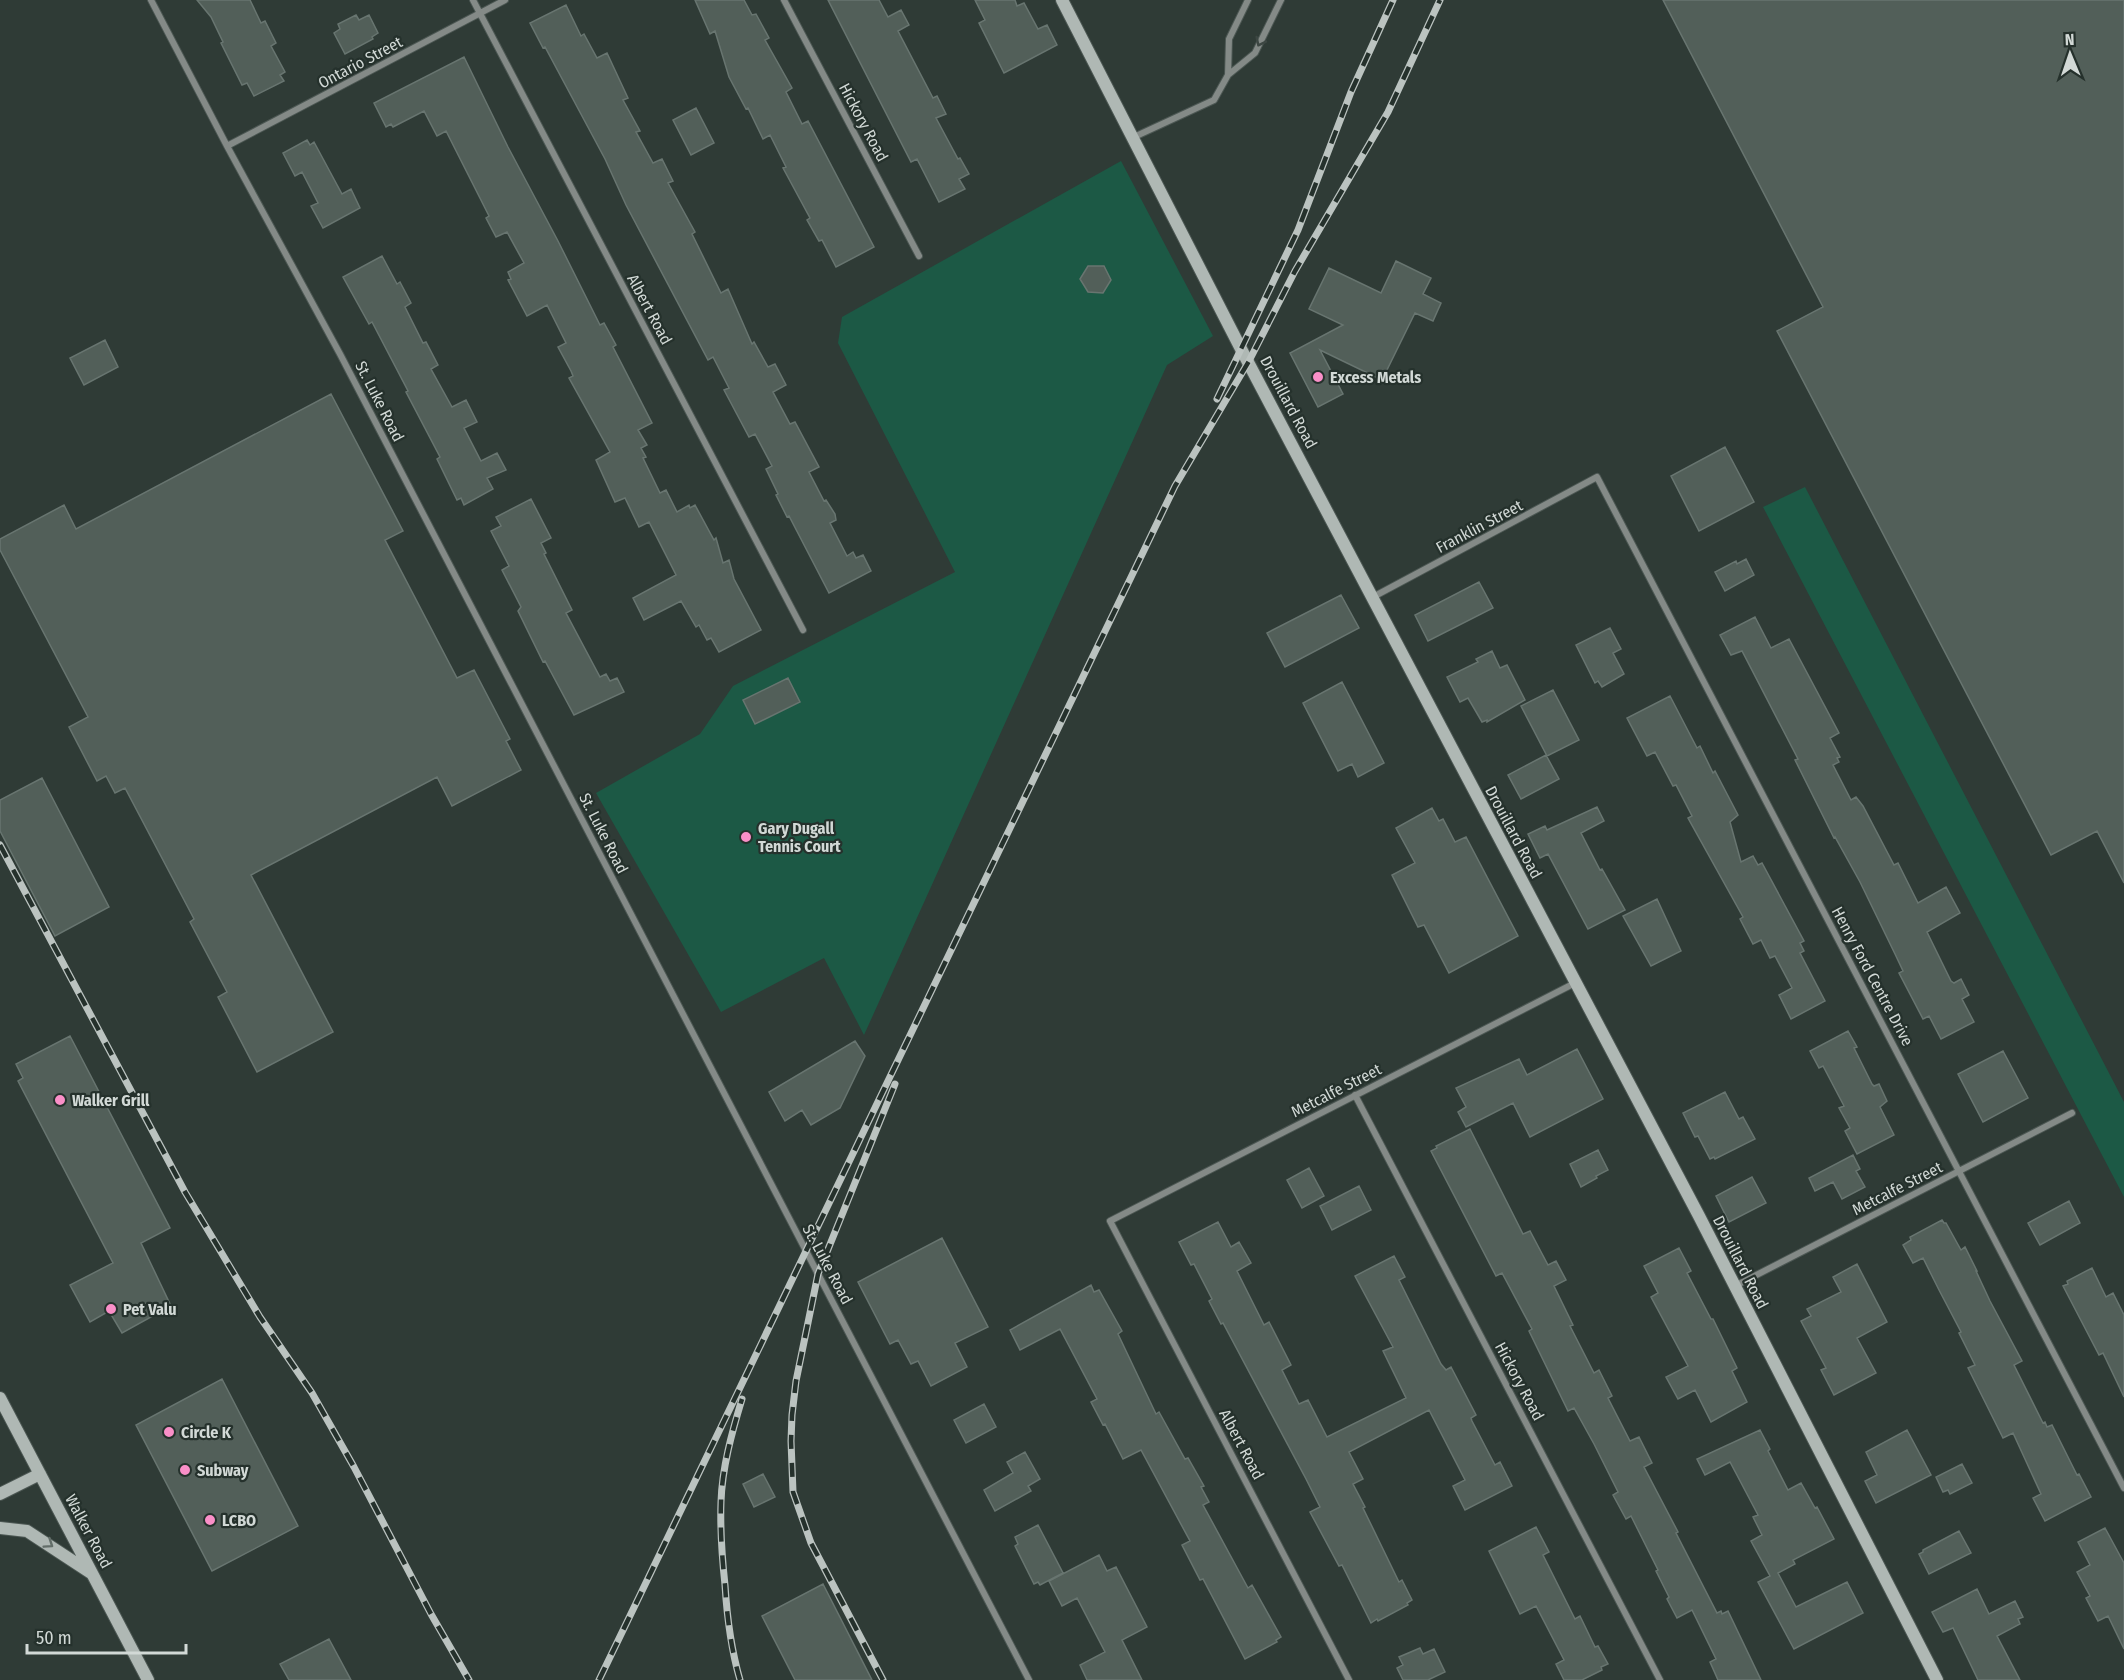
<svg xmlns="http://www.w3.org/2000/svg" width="2124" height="1680" font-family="'Fira Sans Condensed',sans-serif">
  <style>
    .green { fill: #1c5945 }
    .building { fill: #525f59; stroke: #687570; stroke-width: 1.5 }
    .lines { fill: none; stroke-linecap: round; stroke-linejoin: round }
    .street-casing { stroke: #4c5753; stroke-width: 8 }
    .secondary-casing { stroke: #4c5753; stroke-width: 14 }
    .street { stroke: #848a87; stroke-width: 6 }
    .secondary { stroke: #afb8b4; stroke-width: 12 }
    .rail-casing { stroke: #bbc3c0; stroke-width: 7 }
    .rail { stroke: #25312c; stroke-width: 4.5; stroke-dasharray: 14; stroke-linecap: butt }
    .oneway { stroke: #3d4743 }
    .oneway2 { stroke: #636e69 }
    .poi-dot { fill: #fa8fc8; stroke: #25312c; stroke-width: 2 }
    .labels { text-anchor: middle; stroke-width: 4.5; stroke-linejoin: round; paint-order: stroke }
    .street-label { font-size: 16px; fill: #d2d9d6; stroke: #25312c }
    .poi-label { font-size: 16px; font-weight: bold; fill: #d2d9d6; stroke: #25312c; text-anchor: start }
  </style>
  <rect width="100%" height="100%" fill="#2f3b36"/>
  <!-- green -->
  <path class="green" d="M1121,161L1213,336L1167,365L864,1035L824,958L721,1012L596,793L700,734L733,686L955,572L838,343L842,317Z
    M1805,487L2124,1102V1197L1763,507Z"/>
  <!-- building -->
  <path class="building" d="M197,0H250L261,23L265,21L276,43L271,46L285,72L280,75L284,81L254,96L247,83L242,85L221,43L223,42L211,17Z
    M695,0H744L752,15L756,14L769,38L765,40L792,88L786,92L802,124L808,121L874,247L836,267L822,240L819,241L807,220L810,218L783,168L786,167L770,135L763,139L748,108L746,109L729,77L715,31L710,34Z
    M828,0H879L888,17L901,10L909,25L898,31L933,98L937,96L946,114L936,118L958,159L960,158L969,174L959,179L965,189L939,202L917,159L911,162Z
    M975,0H1015L1017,6L1024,3L1038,29L1047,25L1057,45L1004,73L979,23L985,20Z
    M1663,0H2124V883L2097,831L2051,855L1777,331L1823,307Z
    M566,5L581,36L584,34L597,58L607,53L628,98L623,100L640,131L636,132L653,163L662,159L673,181L668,183L695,232L692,234L721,293L728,289L752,344L754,342L768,367L775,364L786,385L773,392L790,424L795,422L819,467L809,472L824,501L826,500L835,514L836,520L830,523L847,556L853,552L856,558L863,555L871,571L829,593L789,516L787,517L776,495L778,494L766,469L772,466L755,434L749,437L724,390L729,388L713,357L708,360L626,205L605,159L545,47L543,48L530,23Z
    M356,15L359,20L369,15L378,33L372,37L373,39L345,54L334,33L340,29L338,24Z
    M464,57L508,147L558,241L600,325L604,323L616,345L613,347L652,423L638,430L647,445L641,448L646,457L643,458L660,493L666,490L677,512L689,505L690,508L695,505L714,540L716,538L723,563L729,560L734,579L761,630L719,652L711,638L707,640L699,625L696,627L681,601L644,620L633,598L676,575L649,522L639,527L625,498L615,502L596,460L610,452L569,378L573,376L571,371L558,347L566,343L547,305L527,316L508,280L511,279L508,272L524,263L507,232L496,237L486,218L489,216L446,131L437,136L424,111L393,127L391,124L386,127L374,103Z
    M696,108L714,143L691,155L673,120Z
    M307,140L310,145L314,142L342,194L351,189L360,208L323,228L311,206L318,203L302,172L295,176L283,153Z
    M382,256L397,284L400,282L411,303L405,307L423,343L426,342L438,365L431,369L452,407L466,400L477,422L464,428L481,461L497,453L506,470L487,478L493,489L464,505L461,498L457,500L437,459L440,457L406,392L408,391L372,322L369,324L343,277Z
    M1396,261L1431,278L1423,294L1441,303L1433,321L1415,313L1382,380L1320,350L1343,394L1318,407L1290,353L1343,325L1309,309L1329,268L1381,293Z
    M1088,266H1104L1111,280L1103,293L1088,292L1080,279Z
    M105,340L118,367L84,385L70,358Z
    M331,394L403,531L385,540L457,678L474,670L510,739L506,741L521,770L452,806L437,777L251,875L333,1032L257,1072L218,997L227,992L190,922L194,919L125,788L115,793L106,776L97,781L69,727L88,717L0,550V539L64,505L76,529Z
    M1725,447L1754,502L1699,531L1671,476Z
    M531,499L551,538L541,543L546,553L544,554L572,610L566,613L600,677L606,674L610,681L617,678L624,692L574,715L545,661L543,662L518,611L521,607L502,570L509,566L491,531L501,526L496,517Z
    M1746,559L1754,575L1725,591L1715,572L1736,561L1737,564Z
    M1479,582L1493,608L1428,641L1415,615Z
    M1341,595L1359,628L1285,667L1267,633Z
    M1755,617L1771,648L1789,639L1839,733L1830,738L1840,757L1837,758L1839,762L1833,765L1851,800L1856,797L1863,806L1894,865L1898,863L1918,903L1946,887L1960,913L1927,932L1951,981L1954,983L1961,979L1969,995L1962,999L1974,1022L1941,1039L1929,1016L1923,1019L1899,973L1903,971L1895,954L1860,882L1835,837L1834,838L1795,760L1798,759L1742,651L1731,655L1720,635Z
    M1610,628L1621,649L1613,653L1624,674L1602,687L1598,681L1595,683L1576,645Z
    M1492,651L1500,668L1507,665L1525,700L1487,722V720L1482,722L1468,698L1460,702L1447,677L1478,662L1476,659Z
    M788,678L800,702L755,724L743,700Z
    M1342,682L1384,763L1358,777L1352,764L1338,771L1303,703Z
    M1553,690L1579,740L1547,756L1521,706Z
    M1670,696L1697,748L1700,746L1713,773L1715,771L1738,815L1730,822L1741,862L1753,856L1758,865L1762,863L1804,941L1800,943L1804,951L1800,953L1825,1001L1791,1019L1779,995L1792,988L1775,956L1770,958L1761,940L1753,944L1740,919L1743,917L1688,818L1692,816L1676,785L1673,786L1655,752L1647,756L1627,718Z
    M1546,755L1559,779L1521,799L1508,775Z
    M42,778L109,907L55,936L0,831V800Z
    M1597,807L1604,821L1581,833L1600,870L1602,869L1625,910L1588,929L1548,854L1540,858L1528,834L1545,826L1547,830Z
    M1432,808L1439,821L1443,819L1455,842L1466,837L1518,936L1449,973L1424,925L1418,927L1392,875L1415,863L1396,828Z
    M1657,899L1681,951L1651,966L1623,916Z
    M1848,1031L1857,1047L1854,1048L1872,1084L1874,1086L1879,1084L1887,1101L1880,1107L1894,1135L1857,1154L1845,1131L1850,1128L1839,1108L1844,1106L1823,1066L1819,1068L1810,1051Z
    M70,1036L170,1228L141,1243L171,1306L122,1333L109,1311L90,1322L70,1285L113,1263L18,1081L23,1078L16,1064Z
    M855,1041L865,1056L840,1108L811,1125L802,1110L785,1121L769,1092Z
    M1577,1049L1603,1099L1530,1137L1513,1103L1466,1127L1458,1112L1466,1107L1456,1088L1519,1059L1527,1075Z
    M2003,1051L2028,1098L1983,1122L1958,1074Z
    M1725,1092L1739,1119L1743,1117L1755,1139L1715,1159L1714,1157L1710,1159L1698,1136L1695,1137L1683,1113Z
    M1470,1129L1523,1234L1530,1231L1548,1265L1556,1261L1566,1280L1554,1286L1573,1325L1570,1326L1594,1373L1599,1370L1612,1396L1608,1398L1630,1441L1639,1437L1652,1463L1644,1467L1678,1532L1676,1533L1717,1613L1721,1611L1722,1614L1728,1611L1761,1680H1718L1710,1662L1716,1659L1692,1610L1677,1618L1667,1599L1669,1597L1656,1571L1658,1570L1631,1516L1626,1519L1613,1495L1618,1492L1594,1444L1574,1408L1568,1411L1529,1331L1532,1329L1502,1273L1496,1276L1431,1151L1437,1148L1436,1146Z
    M1598,1150L1608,1170L1596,1176L1597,1178L1581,1187L1570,1164Z
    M1853,1155L1860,1169L1856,1171L1865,1187L1842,1199L1833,1182L1815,1191L1809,1178Z
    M1309,1168L1324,1196L1302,1208L1287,1180Z
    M1752,1177L1766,1203L1729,1222L1716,1196Z
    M1359,1186L1371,1210L1332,1230L1320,1206Z
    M2069,1201L2080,1223L2040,1245L2028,1223Z
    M1942,1220L1944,1223H1946L1961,1250L1965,1247L1977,1271H1976L1990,1301L2022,1361L2014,1365L2043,1423L2045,1422L2047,1427L2052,1425L2077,1475L2079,1474L2091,1497L2045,1521L2033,1498L2041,1494L2013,1433L2003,1438L1968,1368L1975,1365L1959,1333L1961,1332L1939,1290L1923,1258L1913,1263L1903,1245L1911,1240L1910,1237Z
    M1218,1222L1231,1247L1239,1242L1251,1263L1237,1271L1264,1325L1269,1322L1291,1365L1282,1370L1299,1404L1308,1400L1327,1437L1406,1398L1383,1351L1393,1347L1355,1276L1394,1256L1405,1277L1399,1280L1441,1364L1446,1370L1451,1367L1476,1415L1471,1418L1472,1421L1495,1465L1500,1462L1512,1486L1465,1510L1453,1486L1465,1480L1429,1410L1349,1452L1363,1479L1353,1484L1365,1507L1363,1508L1399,1582L1402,1580L1412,1600L1407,1603L1408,1605L1378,1621L1377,1619L1371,1623L1342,1565L1339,1566L1310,1512L1320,1507L1306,1479L1223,1323L1221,1324L1209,1301L1212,1299L1194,1264L1191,1265L1179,1242Z
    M942,1238L988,1327L955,1343L967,1367L931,1386L918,1361L911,1364L898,1340L890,1344L858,1282Z
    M1679,1248L1691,1271L1687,1273L1711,1319H1713L1737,1368L1732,1371L1747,1402L1711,1422L1695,1390L1678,1399L1666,1377L1688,1366L1651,1297L1658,1293L1644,1266Z
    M1857,1264L1887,1322L1857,1338L1876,1373L1834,1395L1821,1370L1826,1368L1801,1321L1811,1316L1807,1309L1841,1292L1833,1277Z
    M2092,1268L2106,1297L2113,1293L2124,1315V1397L2103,1353L2099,1355L2063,1286L2068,1284L2067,1281Z
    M1091,1285L1094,1292L1099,1290L1122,1331L1118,1334L1156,1414L1159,1412L1185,1459L1188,1458L1204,1486L1201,1487L1209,1502L1203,1505L1248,1588L1252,1585L1281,1637L1276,1640L1277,1642L1245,1659L1203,1579L1200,1580L1182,1545L1190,1541L1141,1450L1123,1459L1105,1424L1103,1425L1091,1402L1097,1399L1060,1329L1020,1350L1010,1330Z
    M222,1379L298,1526L212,1571L136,1425Z
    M984,1404L996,1427L966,1443L954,1420Z
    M1760,1430L1770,1449L1768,1451L1788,1490L1801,1483L1815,1508L1817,1507L1834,1539L1793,1560L1795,1564L1778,1573L1796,1607L1847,1582L1863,1613L1794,1649L1758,1582L1770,1576L1751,1541L1762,1535L1753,1517L1758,1515L1730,1462L1705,1475L1697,1459Z
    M1907,1430L1931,1475L1876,1503L1865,1481L1877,1475L1866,1452Z
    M1025,1452L1040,1479L1028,1486L1031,1491L995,1511L984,1490L1013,1473L1007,1462Z
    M1962,1464L1972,1483L1950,1494L1948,1490L1943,1492L1936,1477Z
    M763,1474L775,1497L754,1507L743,1484Z
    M1038,1525L1063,1573L1040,1585L1038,1582L1034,1584L1015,1546L1018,1544L1015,1537Z
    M1536,1527L1549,1552L1543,1555L1575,1619L1580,1616L1595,1647L1598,1646L1608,1664L1601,1667L1602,1670L1582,1680H1564L1556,1664L1564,1660L1536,1606L1520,1614L1489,1551Z
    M2105,1528L2124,1563V1649L2108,1616L2098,1621L2086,1598L2090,1596L2077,1572L2090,1565L2078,1542Z
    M1959,1531L1971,1553L1929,1574L1919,1554L1923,1552V1550Z
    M1099,1555L1107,1571L1116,1567L1147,1627L1122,1640L1142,1680H1087L1080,1665L1105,1652L1077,1598L1062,1606L1049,1581Z
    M823,1584L872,1680H795L762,1616Z
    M1977,1589L1989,1614L2015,1601L2023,1617L2018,1619L2020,1624L1997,1636L2020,1680H1978L1953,1628L1943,1632L1932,1612Z
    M329,1639L351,1680H289L280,1664Z
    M1420,1648L1423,1654L1434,1649L1445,1672L1428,1680H1403L1397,1668L1403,1665L1399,1657Z"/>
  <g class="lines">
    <defs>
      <path id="street" d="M151,0L227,146L340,354L1029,1680
        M473,0L803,630
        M784,0L919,256
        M1228,75L1229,39L1248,0
        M1134,137L1214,100L1228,75L1255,53L1281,0
        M227,146L505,0
        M1373,597L1597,477L2124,1488
        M1355,1095L1660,1680
        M1735,1286L2072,1113
        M1349,1680L1110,1221L1575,983"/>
      <path id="secondary" d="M1062,0L1240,347L1699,1216L1937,1680
        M0,1398L148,1680
        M0,1494L40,1474
        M0,1528L27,1531L91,1573"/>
    </defs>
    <!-- street casing -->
    <use href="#street" class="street-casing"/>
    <!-- secondary casing -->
    <use href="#secondary" class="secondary-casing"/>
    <!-- street -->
    <use href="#street" class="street"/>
    <!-- secondary -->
    <use href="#secondary" class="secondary"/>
    <defs>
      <path id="rail" d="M1217,399L1298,230L1351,92L1393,0
        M0,845L185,1192L260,1317L312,1393L354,1467L431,1614L469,1680
        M599,1680L1175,486L1249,361L1295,271L1388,112L1440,0
        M740,1680C731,1649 727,1617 725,1585C722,1557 720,1530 721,1502C722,1468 732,1432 742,1399
        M883,1680L811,1543L793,1492L791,1441L792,1415L796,1381L818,1274L895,1084"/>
    </defs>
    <!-- rail casing -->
    <use href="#rail" class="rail-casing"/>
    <!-- rail -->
    <use href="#rail" class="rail"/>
  </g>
  <!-- one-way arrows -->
  <defs><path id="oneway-chevron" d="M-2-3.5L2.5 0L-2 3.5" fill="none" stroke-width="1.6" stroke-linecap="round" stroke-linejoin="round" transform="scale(1.5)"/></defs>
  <use class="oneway" href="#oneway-chevron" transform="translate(1260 42) rotate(116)"/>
  <use class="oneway2" href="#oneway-chevron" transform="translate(49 1544) rotate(34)"/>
  <!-- markers -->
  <g class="poi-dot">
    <circle cx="1318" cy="377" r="6"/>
    <circle cx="746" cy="837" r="6"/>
    <circle cx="60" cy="1100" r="6"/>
    <circle cx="111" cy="1309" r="6"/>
    <circle cx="169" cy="1432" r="6"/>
    <circle cx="185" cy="1470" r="6"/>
    <circle cx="210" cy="1520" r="6"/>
  </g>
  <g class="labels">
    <!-- street labels -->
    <g class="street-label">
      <text transform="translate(360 62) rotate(-28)" y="6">Ontario Street</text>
      <text transform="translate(864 122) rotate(62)" y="6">Hickory Road</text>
      <text transform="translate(650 309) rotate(62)" y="6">Albert Road</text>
      <text transform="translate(380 401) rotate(63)" y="6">St. Luke Road</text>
      <text transform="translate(1289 402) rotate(62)" y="6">Drouillard Road</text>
      <text transform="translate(1479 526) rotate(-28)" y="6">Franklin Street</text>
      <text transform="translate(1514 832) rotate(62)" y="6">Drouillard Road</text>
      <text transform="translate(604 833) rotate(63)" y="6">St. Luke Road</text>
      <text transform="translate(1873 976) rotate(62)" y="6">Henry Ford Centre Drive</text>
      <text transform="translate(1336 1090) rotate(-27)" y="6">Metcalfe Street</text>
      <text transform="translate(1897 1188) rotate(-27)" y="6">Metcalfe Street</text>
      <text transform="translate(1741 1262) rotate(63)" y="6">Drouillard Road</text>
      <text transform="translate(828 1264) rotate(62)" y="6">St. Luke Road</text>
      <text transform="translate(1520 1381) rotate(62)" y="6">Hickory Road</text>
      <text transform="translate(1242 1444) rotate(62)" y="6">Albert Road</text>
      <text transform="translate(89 1531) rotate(62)" y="6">Walker Road</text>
    </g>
    <!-- poi labels -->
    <g class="poi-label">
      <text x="1330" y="383">Excess Metals</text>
      <text x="758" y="834">Gary Dugall<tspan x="758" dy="18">Tennis Court</tspan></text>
      <text x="72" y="1106">Walker Grill</text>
      <text x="123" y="1315">Pet Valu</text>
      <text x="181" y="1438">Circle K</text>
      <text x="197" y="1476">Subway</text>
      <text x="222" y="1526">LCBO</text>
    </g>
  </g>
  <!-- north arrow -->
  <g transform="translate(2070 54) rotate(358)" stroke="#25312c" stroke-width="4.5" paint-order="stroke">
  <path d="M0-4.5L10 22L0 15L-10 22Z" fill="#d2d9d6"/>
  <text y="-9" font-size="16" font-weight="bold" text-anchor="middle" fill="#d2d9d6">N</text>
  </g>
  <!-- scale -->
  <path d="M27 1644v9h159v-9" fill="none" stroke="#d2d9d6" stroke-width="3"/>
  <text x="36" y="1644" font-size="18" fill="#d2d9d6" stroke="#25312c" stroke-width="4.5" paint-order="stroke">50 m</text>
</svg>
